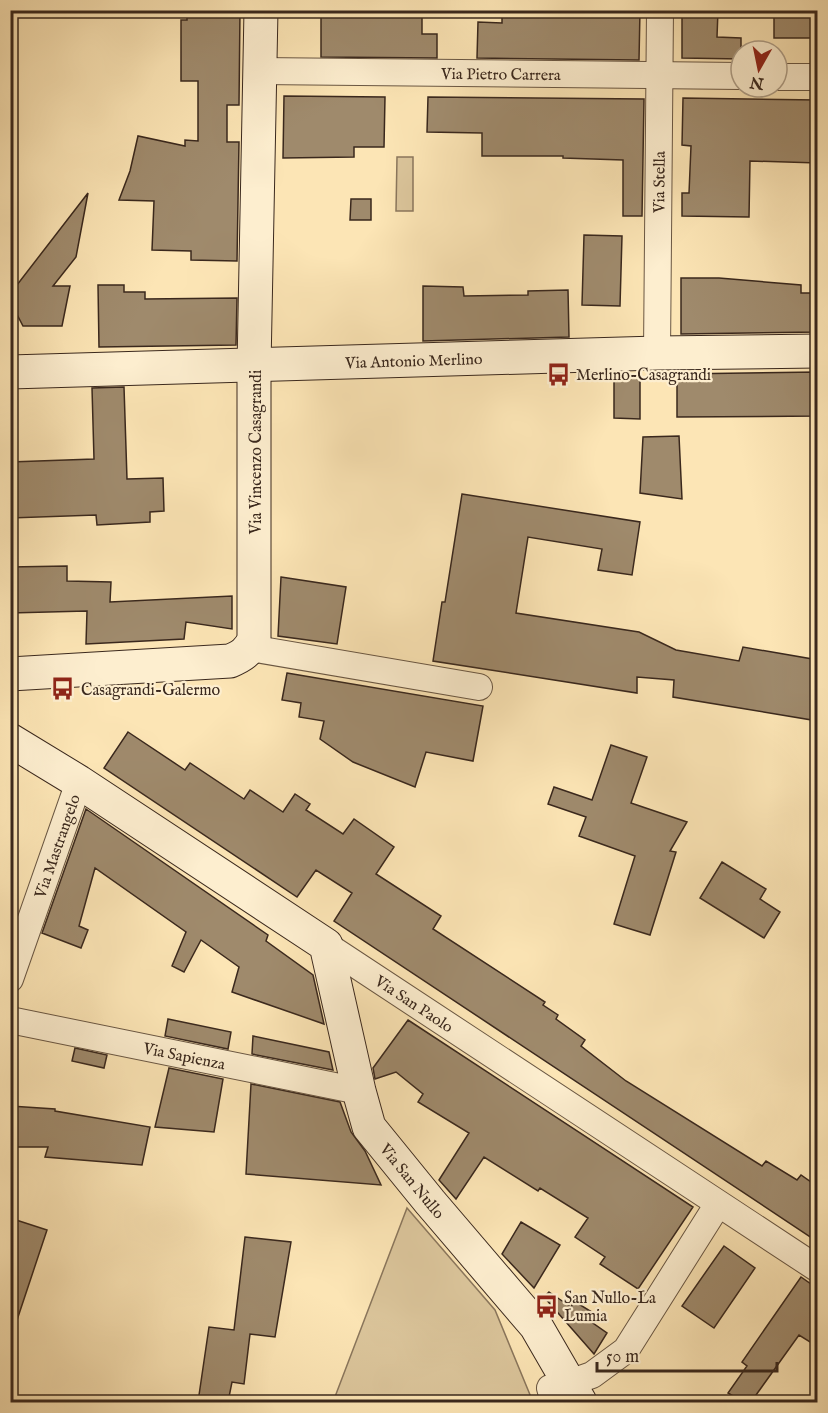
<svg xmlns="http://www.w3.org/2000/svg" width="828" height="1413" font-family="'IM FELL English',serif">
  <style>
    .green { fill: #dbc59b; stroke: #8a765c; stroke-width: 1.5 }
    .building { fill: #9f8a6c; stroke: #3a281d; stroke-width: 1.5 }
    .lines { fill: none; stroke-linecap: round; stroke-linejoin: round }
    .street-casing { stroke: #6a5743; stroke-width: 28 }
    .secondary-casing { stroke: #3a281d; stroke-width: 35 }
    .street { stroke: #fdeecf; stroke-width: 26 }
    .secondary { stroke: #fdeecf; stroke-width: 33 }
    .labels { text-anchor: middle; stroke-width: 4.5; stroke-linejoin: round; paint-order: stroke }
    .street-label { font-size: 16px; fill: #3a281d; stroke: #fdeecf }
    .poi-label { font-size: 16px; fill: #3a281d; stroke: #fdeecf; text-anchor: start }
  </style>
  <rect width="100%" height="100%" fill="#fce5b5"/>
  <filter id="stains"><feTurbulence type="fractalNoise" baseFrequency=".00333" numOctaves="4"/><feColorMatrix values="0 0 0 0 .2 0 0 0 0 .09 0 0 0 0 .02 0 0 0 .5 -.17"/></filter>
  <radialGradient id="worn" r=".72"><stop offset=".6" stop-color="#630" stop-opacity="0"/><stop offset="1" stop-color="#630" stop-opacity=".3"/></radialGradient>
  <!-- green -->
  <path class="green" d="M397,157H413V211H396Z
    M407,1208L495,1310L533,1402H333Z"/>
  <!-- building -->
  <path class="building" d="M187,10H240L239,105H227V142H239L237,261L191,260V251L152,250L154,201L119,200L130,171L138,136L185,146V140L198,141V81H181V20H187Z
    M321,10H422V34H437V58L321,57Z
    M502,10H640L639,60L477,58L478,22L502,23Z
    M682,10H718L717,37L741,38V59L682,58Z
    M774,10H818V38H774Z
    M284,96L385,97L384,147H354V157L283,158Z
    M428,97L644,99L642,216H623V160L563,158V156H482V133L427,132Z
    M683,98L818,100V163L750,161L749,217L682,216V193H689L691,146L682,145Z
    M88,193L76,257L53,286H70L62,326H23L10,301V294Z
    M351,199H371V220H350Z
    M584,235L622,236L620,306L582,305Z
    M681,278H719L801,285V293H818V332L681,334Z
    M98,285H124V292H145V299L237,298L236,345L99,347Z
    M423,286L463,287L464,296L528,295V291L568,290L569,337L423,341Z
    M818,372V416L677,417V374Z
    M614,374H640V419L614,418Z
    M124,387L127,479L163,478L164,511L150,512V522L97,525L96,515L10,518V462L94,459L92,388Z
    M679,436L682,499L640,493L643,437Z
    M462,494L640,522L632,575L598,570L602,549L528,537L516,613L639,632L676,650L739,661L743,647L818,660V721L673,697L674,680L637,677V693L433,661L442,602H445Z
    M67,566V581L111,582L110,602L232,596V629L186,622L184,639L86,644L87,611L10,613V567Z
    M281,577L346,587L337,644L278,636Z
    M287,673L483,706L473,761L426,752L415,787L353,762L320,739L324,721L299,717L301,703L282,700Z
    M128,732L185,770L190,763L244,799L250,790L283,812L295,794L310,804L306,810L343,834L354,819L394,847L376,874L441,916L433,929L545,1002L543,1005L558,1015L556,1019L585,1040L581,1046L626,1081L762,1166L766,1161L797,1180L801,1175L818,1187V1242L334,921L352,893L316,870L297,897L104,768Z
    M611,745L647,757L631,803L687,822L670,851L676,852L650,935L614,924L635,856L579,836L586,817L548,804L554,787L592,800Z
    M86,809L268,935L266,941L313,975L324,1024L232,992L239,967L201,940L184,972L172,966L186,932L95,868L79,926L88,930L81,948L42,933Z
    M722,862L766,889L760,899L780,912L764,938L700,898Z
    M168,1019L231,1032L228,1049L165,1036Z
    M408,1020L693,1207L638,1289L600,1264L605,1257L575,1237L588,1218L540,1188L538,1191L484,1157L456,1199L439,1180L469,1133L418,1102L423,1094L396,1072L375,1079L373,1068Z
    M253,1036L329,1052L333,1070L252,1054Z
    M75,1048L107,1055L104,1068L72,1061Z
    M169,1068L223,1079L214,1132L155,1127Z
    M251,1084L340,1102L351,1132L365,1151L381,1185L246,1174Z
    M10,1106L55,1109V1111L150,1127L142,1165L45,1157L48,1147H10Z
    M10,1218L47,1230L14,1329L10,1328Z
    M521,1222L560,1245L534,1288L502,1254Z
    M245,1237L291,1242L275,1337L250,1334L244,1384L232,1382L228,1402H198L209,1327L234,1330Z
    M724,1246L755,1268L714,1328L682,1306Z
    M801,1277L818,1289V1347L799,1335L751,1402H743L728,1393L747,1366L742,1362Z
    M549,1292L571,1307L574,1301L595,1314L590,1321L607,1333L594,1354L544,1297Z"/>
  <g class="lines">
    <defs>
      <g id="street">
        <path id="s1" d="M259,71L741,76"/>
        <path d="M777,77H818"/>
        <path id="s2" d="M657,353L660,10"/>
        <path d="M250,648L479,687"/>
        <path id="s3" d="M326,945L818,1269"/>
        <path id="s4" d="M10,979L79,782"/>
        <path id="s5" d="M10,1020L359,1091"/>
        <path d="M569,1383L592,1375L626,1350L718,1204"/>
        <path d="M550,1388L554,1402"/>
      </g>
      <g id="secondary">
        <path id="s6" d="M10,372L657,353L818,351"/>
        <path d="M10,674L230,661C242,656 248,652 254,640V366L261,10"/>
        <path id="s7" d="M10,740L79,782L326,945L359,1091L369,1127L430,1202L536,1326L580,1402"/>
      </g>
    </defs>
    <!-- street casing -->
    <use href="#street" class="street-casing"/>
    <!-- secondary casing -->
    <use href="#secondary" class="secondary-casing"/>
    <!-- street -->
    <use href="#street" class="street"/>
    <!-- secondary -->
    <use href="#secondary" class="secondary"/>
  </g>
  <!-- icons -->
  <defs>
    <symbol id="bus-bare" viewBox="-9 -9 18 18"><path d="M-5-6H5V4H4V6H2V4H-2V6H-4V4H-5ZM-3.5-4V0h7V-4ZM-3.5 1.2v1.5H-2V1.2ZM2 1.2v1.5H3.5V1.2Z" fill="#8f2418" stroke="#fdeecf" stroke-width="2.5" paint-order="stroke"/></symbol>
  </defs>
  <g fill-rule="evenodd">
    <use href="#bus-bare" x="542" y="358" width="33" height="33"/>
    <use href="#bus-bare" x="46" y="672" width="33" height="33"/>
    <use href="#bus-bare" x="530" y="1290" width="33" height="33"/>
  </g>
  <g class="labels">
    <!-- street labels -->
    <g class="street-label">
      <text dy="6" stroke="none"><textPath href="#s1" startOffset="242">Via Pietro Carrera</textPath></text>
      <text dy="6" stroke="none"><textPath href="#s2" startOffset="171">Via Stella</textPath></text>
      <text dy="6" stroke="none"><textPath href="#s6" startOffset="404">Via Antonio Merlino</textPath></text>
      <text transform="translate(255 452) rotate(-90)" y="6">Via Vincenzo Casagrandi</text>
      <text dy="6" stroke="none"><textPath href="#s4" startOffset="141">Via Mastrangelo</textPath></text>
      <text dy="6" stroke="none"><textPath href="#s3" startOffset="106">Via San Paolo</textPath></text>
      <text dy="6" stroke="none"><textPath href="#s5" startOffset="178">Via Sapienza</textPath></text>
      <text dy="6" stroke="none"><textPath href="#s7" startOffset="633">Via San Nullo</textPath></text>
    </g>
    <!-- poi labels -->
    <g class="poi-label">
      <text x="576" y="380">Merlino-Casagrandi</text>
      <text x="81" y="695">Casagrandi-Galermo</text>
      <text x="564" y="1303">San Nullo-La<tspan x="564" dy="18">Lumia</tspan></text>
    </g>
  </g>
  <!-- margin -->
  <rect width="828" height="1413" fill="none" stroke="#fce5b5" stroke-width="36"/>
  <rect x="12" y="12" width="804" height="1389" fill="none" stroke="#3a281d" stroke-width="3"/>
  <rect x="18" y="18" width="792" height="1377" fill="none" stroke="#3a281d" stroke-width="1.5"/>
  <!-- north arrow -->
  <g transform="translate(759 69) rotate(189)"><circle r="28" fill="#fdeecf" stroke="#af9f88" stroke-width="1.5"/>
  <path d="M0-4.5L10 22L0 15L-10 22Z" fill="#8f2418"/>
  <text y="-9" font-size="16" font-weight="bold" text-anchor="middle" fill="#3a281d">N</text>
  </g>
  <!-- scale -->
  <path d="M597 1362v9h180v-9" fill="none" stroke="#3a281d" stroke-width="3"/>
  <text x="606" y="1362" font-size="18" fill="#3a281d" stroke="#fdeecf" stroke-width="4.5" paint-order="stroke">50 m</text>
  <rect width="100%" height="100%" filter="url(#stains)"/>
  <rect width="100%" height="100%" fill="url(#worn)"/>
</svg>
